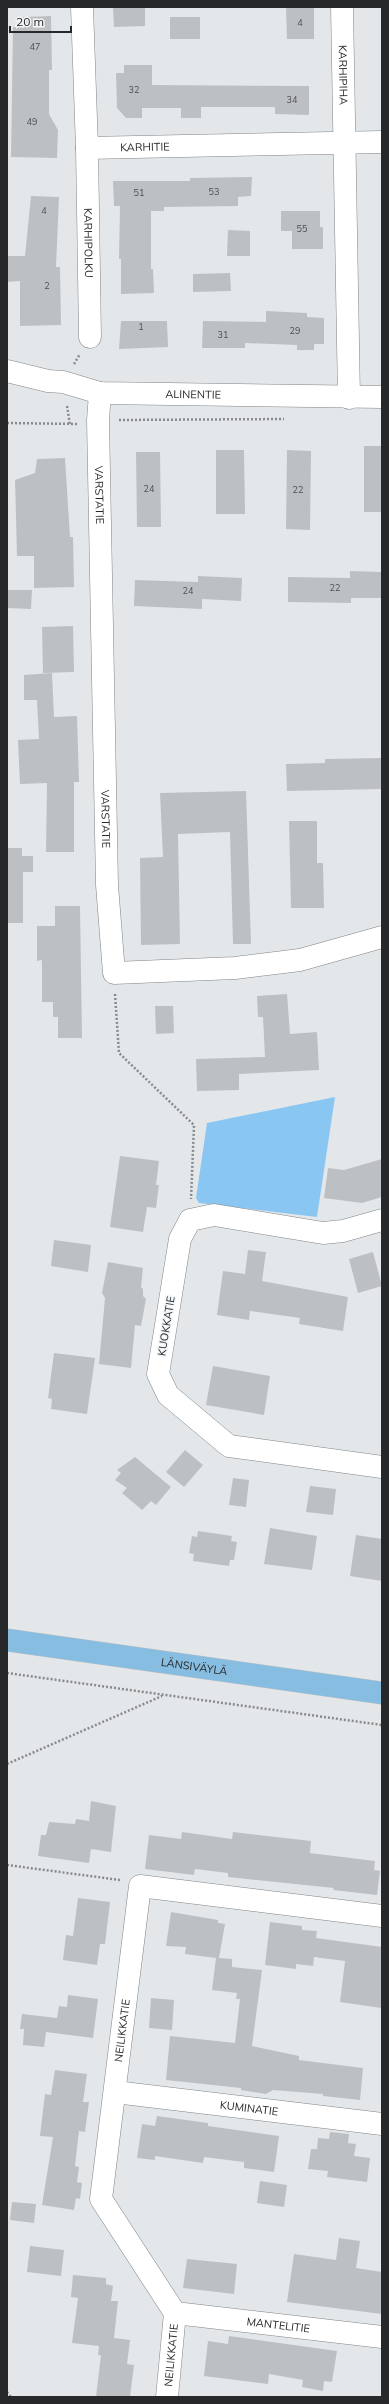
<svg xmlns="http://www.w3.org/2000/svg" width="389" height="2404" font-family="Mulish,sans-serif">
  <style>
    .green { fill: #8ac6f2 }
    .building { fill: #bdc0c3 }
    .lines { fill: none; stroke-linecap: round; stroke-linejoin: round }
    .minor-casing { stroke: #818486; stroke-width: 23 }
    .major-casing { stroke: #c3c3c3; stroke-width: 23 }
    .path { stroke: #888a8c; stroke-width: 2.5; stroke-dasharray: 2 2; stroke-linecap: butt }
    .minor { stroke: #fff; stroke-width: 22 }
    .major { stroke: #87bde0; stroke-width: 22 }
    .labels { text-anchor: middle; stroke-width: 3; stroke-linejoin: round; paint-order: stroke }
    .number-label { font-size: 9px; fill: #4c4e50 }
    .street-label { font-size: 11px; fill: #272829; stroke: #f1f5f7 }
  </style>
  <rect width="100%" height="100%" fill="#e4e7ea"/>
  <!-- green -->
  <path class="green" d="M335,1097L317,1217L199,1203L196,1198L207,1123Z"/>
  <!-- building -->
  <path class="building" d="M113,7H145V26L114,27Z
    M286,7H314V39H287Z
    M51,16L52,70H49V114L58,130L57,158L11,157L13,27H23V17Z
    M170,17H200V39H170Z
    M124,65H152V85L309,86V115L275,114V107H201V118H181V108H142V118H126L117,108L116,73H124Z
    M252,177L251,196L238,197V206L164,207V211H151V269H153L154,293L121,294V259H119L120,206H114L113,181H190V178Z
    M31,196L59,197L56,267H60L61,325L20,326V281L7,282V256H25Z
    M281,211H320V227H323V249H292V231H281Z
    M228,230L250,231V256H227Z
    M230,273L231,291L193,292V274Z
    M266,311L307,313V317L324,318V344H314V350H297V345L245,343V348H202L203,321L266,322Z
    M121,321H167L168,347L119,349Z
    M364,446H382V512H364Z
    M216,450H244L245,514H216Z
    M287,450L311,451L310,530L286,529Z
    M136,452H160L161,527H137Z
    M65,458L70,537H73L74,587L34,588V556H17L15,480L35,473L37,459Z
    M350,571L382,572V598H351V603L288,602V577L350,578Z
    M198,576L242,578L241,601L202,599V609L134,606L135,580L198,582Z
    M7,590H32L31,609L7,608Z
    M73,626L74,672L43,673L42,627Z
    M52,673L54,717L77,716L79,782H74V852H46L47,783L20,784L18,740L39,739L37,700H24V675Z
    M382,758V789L287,791L286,764L325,763V759Z
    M246,791L251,944H233L230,832L178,834L180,944L141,945L140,858L163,857L160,793Z
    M289,821H317V863H323L324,908H291Z
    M8,848H22V856H33V872H23V923H7Z
    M55,906H80L82,1038H58V1017H53V1002H42V960L37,961V926H55Z
    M287,994L290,1034L317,1032L319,1070L239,1074V1090L197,1091L196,1059L265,1057L263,1017H258L257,996Z
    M155,1006H173L174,1033L156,1034Z
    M120,1156L159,1161L156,1185H159L156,1208L147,1207L143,1232L110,1227Z
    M382,1159V1197L362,1203L324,1198L328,1168L344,1170Z
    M54,1240L91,1245L88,1272L51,1266Z
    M248,1250L266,1252L262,1281L348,1297L343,1331L299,1324L300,1318L250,1311L249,1320L217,1315L223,1271L245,1274Z
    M373,1252L382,1286L358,1293L349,1259Z
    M108,1262L143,1268L141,1287L143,1289V1296L146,1299L141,1326L135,1325L131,1368L99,1364L105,1298L102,1293Z
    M54,1353L95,1358L87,1414L51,1409L52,1399L48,1398Z
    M213,1366L270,1376L264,1415L206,1405Z
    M185,1450L203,1465L184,1487L166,1472Z
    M135,1457L171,1487L156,1505L151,1501L142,1510L122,1493L127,1488L115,1480L121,1473L117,1470Z
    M233,1478L249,1480L246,1507L229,1505Z
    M310,1486L336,1489L333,1515L306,1512Z
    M270,1528L317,1536L312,1570L264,1564Z
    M198,1531L232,1536L231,1541L237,1542L234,1560H230L229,1566L193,1561L194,1554L189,1553L192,1536L197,1537Z
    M356,1535L382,1539V1581L350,1576Z
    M91,1801L116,1806L111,1852L91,1849L89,1863L38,1856L41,1835H46L49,1822L75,1824L76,1819L89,1821Z
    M182,1832L232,1839L233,1832L311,1841L310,1853L375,1861L374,1870L380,1871L377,1895L333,1890L334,1888L228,1877V1873L195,1869L194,1875L145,1869L149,1835L181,1839Z
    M78,1898L110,1902L105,1944H100L97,1965L63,1960L66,1935L73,1936Z
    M171,1912L218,1920V1923L225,1924L219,1958L232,1959V1967L262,1970L252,2046L299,2056V2060L363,2068L360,2100L323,2096V2094L273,2090L266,2094L241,2090V2088L166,2080L170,2036L235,2043L240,1999H236L237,1993L212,1990L216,1958L185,1954L186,1947L166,1946Z
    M270,1922L302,1926V1930L317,1931L316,1938L382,1947L381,2008L340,2002L345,1961L314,1957L313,1966L296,1964V1969L265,1965Z
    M68,1995L98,1999L93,2038L46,2032L44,2047L23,2045L24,2029H20L22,2014L57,2018L59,2006L67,2007Z
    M151,1998L174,2000L172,2030L149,2028Z
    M55,2070L87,2074L83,2102H89L85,2132L79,2131L75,2166L79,2167L77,2182L82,2183L80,2199L76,2198L74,2210L42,2205L53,2137L40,2136L45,2094L51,2095Z
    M157,2116L208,2123V2126L279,2136L274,2172L244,2168V2162L204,2157L203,2163L155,2156V2160L137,2158L142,2124L155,2126Z
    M330,2132L349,2134L348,2143L356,2144L354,2156L370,2158L367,2182L327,2177L328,2171L308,2169L311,2149H317L318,2138L329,2139Z
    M260,2181L287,2185L284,2207L257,2203Z
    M12,2202L36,2204L34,2223L10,2220Z
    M339,2238L360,2241L356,2268L382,2272V2314L287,2302L294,2254L336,2260Z
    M30,2246L64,2250L61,2276L27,2272Z
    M187,2259L237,2264L234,2294L183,2288Z
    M73,2275L106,2278V2284L113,2286L111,2301H118L114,2338L130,2340L127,2364L134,2365L130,2397H96L101,2355H98L99,2346L72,2343L78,2298L71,2297Z
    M229,2336L337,2351L332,2382L324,2381L323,2391L302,2387L303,2380L269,2374L268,2384L204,2376L208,2341L228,2344Z"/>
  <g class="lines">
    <defs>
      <g id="minor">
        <path id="s1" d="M82,7L87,148L382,142"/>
        <path id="s2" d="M342,7L349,398"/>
        <path id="s3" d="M87,148L90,337"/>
        <path id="s4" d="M7,371L48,381L63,382L100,393L382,397"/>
        <path id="s5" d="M100,393L98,420L107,885L114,973L235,968L300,960L382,937"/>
        <path d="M382,1220L343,1231L323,1233L214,1215L190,1220L180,1239L158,1374L168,1395L229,1446L382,1467"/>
        <path id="s6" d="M115,2092L382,2124"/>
        <path id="s7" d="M175,2313L382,2337"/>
        <path id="s8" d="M167,2397L175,2313L101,2199L140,1886L382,1916"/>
      </g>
      <g id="major">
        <path id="s9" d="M7,1640L382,1693"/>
      </g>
    </defs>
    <!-- minor casing -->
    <use href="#minor" class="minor-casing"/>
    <!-- major casing -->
    <use href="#major" class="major-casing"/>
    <!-- path -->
    <path class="path" d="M74,364L80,354
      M67,406L70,425
      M119,420L284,419
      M7,423L78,424
      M115,994L119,1053L194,1125L191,1199
      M7,1673L382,1725
      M7,1764L162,1696
      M7,1865L120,1880
      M7,2392L11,2397"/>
    <!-- minor -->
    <use href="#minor" class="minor"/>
    <!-- major -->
    <use href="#major" class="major"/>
  </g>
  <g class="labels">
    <!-- number labels -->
    <g class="number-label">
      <text x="300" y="26">4</text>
      <text x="35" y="50">47</text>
      <text x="134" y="93">32</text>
      <text x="292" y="103">34</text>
      <text x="32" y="125">49</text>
      <text x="214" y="195">53</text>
      <text x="139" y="196">51</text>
      <text x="44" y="214">4</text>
      <text x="302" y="232">55</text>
      <text x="47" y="289">2</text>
      <text x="141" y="330">1</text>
      <text x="295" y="334">29</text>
      <text x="223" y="338">31</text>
      <text x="149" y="492">24</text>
      <text x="298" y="493">22</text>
      <text x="335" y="591">22</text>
      <text x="188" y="594">24</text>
    </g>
    <!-- street labels -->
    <g class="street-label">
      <text dy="4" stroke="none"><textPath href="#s2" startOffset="68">KARHIPIHA</textPath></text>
      <text dy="4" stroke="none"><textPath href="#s1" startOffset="199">KARHITIE</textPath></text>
      <text dy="4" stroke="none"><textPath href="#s3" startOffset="95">KARHIPOLKU</textPath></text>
      <text dy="4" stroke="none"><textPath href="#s4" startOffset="189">ALINENTIE</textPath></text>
      <text dy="4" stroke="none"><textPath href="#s5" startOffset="102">VARSTATIE</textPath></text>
      <text dy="4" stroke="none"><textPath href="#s5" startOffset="426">VARSTATIE</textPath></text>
      <text transform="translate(166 1326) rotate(-81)" y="4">KUOKKATIE</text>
      <text dy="4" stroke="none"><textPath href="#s9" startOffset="189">LÄNSIVÄYLÄ</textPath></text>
      <text dy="4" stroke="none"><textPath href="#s8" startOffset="390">NEILIKKATIE</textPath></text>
      <text dy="4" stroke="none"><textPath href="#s6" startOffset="135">KUMINATIE</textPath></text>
      <text dy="4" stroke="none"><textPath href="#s7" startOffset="104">MANTELITIE</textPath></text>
      <text dy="4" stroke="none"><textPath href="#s8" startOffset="42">NEILIKKATIE</textPath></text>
    </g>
  </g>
  <!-- border -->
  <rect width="389" height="2404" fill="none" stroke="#272829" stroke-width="16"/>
  <!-- scale -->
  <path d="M10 26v6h61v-6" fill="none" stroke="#272829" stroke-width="2"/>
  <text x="16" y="26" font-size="12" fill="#272829" stroke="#f1f5f7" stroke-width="3" paint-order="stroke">20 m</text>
</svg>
